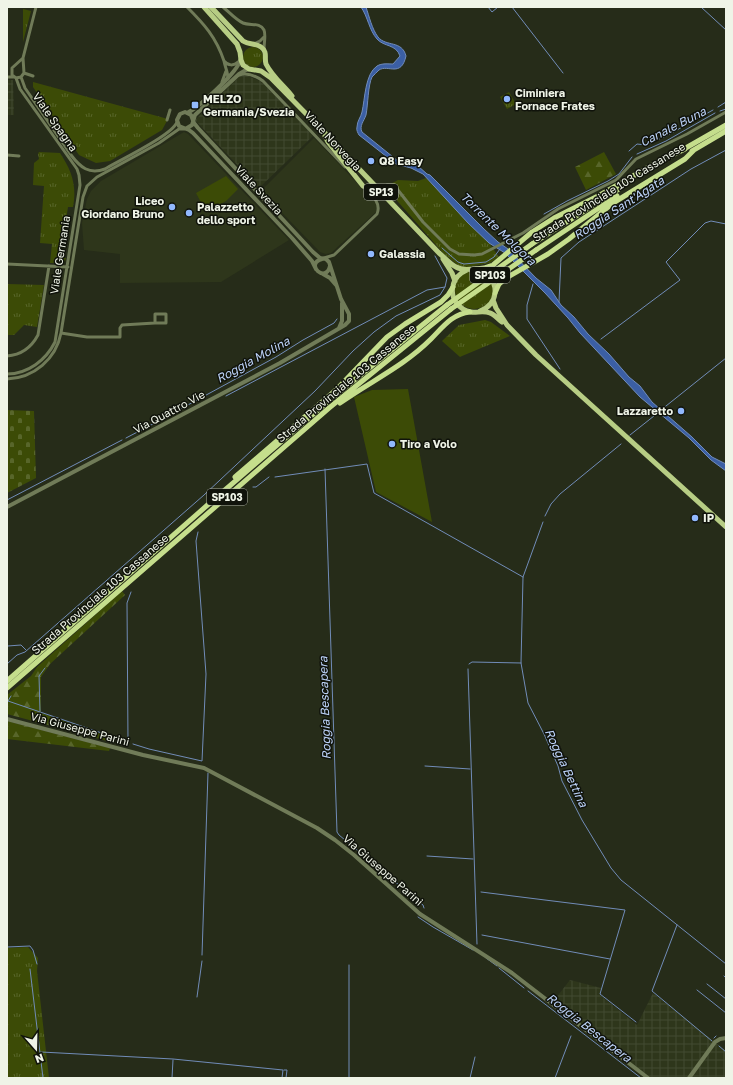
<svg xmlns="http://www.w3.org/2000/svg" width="733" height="1085" font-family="'Golos Text',sans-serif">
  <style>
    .built { fill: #2e361b }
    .industrial { fill: url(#industrial-grid) }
    .grass { fill: url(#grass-tufts) }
    .forest { fill: url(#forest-firs) }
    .cemetery { fill: url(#cemetery-stones) }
    .pitch { fill: #3c4b06 }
    .water { fill: #3b5fa4; stroke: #718cb8 }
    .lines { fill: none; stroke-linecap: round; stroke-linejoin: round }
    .stream { stroke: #718cb8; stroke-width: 1 }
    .minor { stroke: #707b58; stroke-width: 3 }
    .tertiary { stroke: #707b58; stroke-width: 4 }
    .primary { stroke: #b7cd84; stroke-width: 5 }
    .trunk { stroke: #c5de8c; stroke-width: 5 }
    .trunk-bridge { stroke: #c5de8c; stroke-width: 5 }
    .poi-dot { fill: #91b8fd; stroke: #10130b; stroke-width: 1.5 }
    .labels { text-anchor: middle; stroke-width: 3; stroke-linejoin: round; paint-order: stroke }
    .shield { fill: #10130b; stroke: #acb0a5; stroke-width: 1 }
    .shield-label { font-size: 10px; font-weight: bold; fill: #eff4e7 }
    .poi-label { font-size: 11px; font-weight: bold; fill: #eff4e7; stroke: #10130b; text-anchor: start }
    .street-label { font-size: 11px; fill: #eff4e7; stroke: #10130b }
    .water-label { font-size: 12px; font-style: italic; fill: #bcd2f8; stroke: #10130b }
  </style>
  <defs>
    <pattern id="industrial-grid" width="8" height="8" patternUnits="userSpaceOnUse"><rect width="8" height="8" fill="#2e361b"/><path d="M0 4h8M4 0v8" fill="none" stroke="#424a31"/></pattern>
    <pattern id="grass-tufts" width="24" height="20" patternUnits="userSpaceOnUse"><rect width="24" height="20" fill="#3c4b06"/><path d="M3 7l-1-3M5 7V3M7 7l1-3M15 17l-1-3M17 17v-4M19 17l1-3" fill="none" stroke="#58662a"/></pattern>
    <pattern id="forest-firs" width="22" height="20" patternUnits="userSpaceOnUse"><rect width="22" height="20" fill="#3c4b06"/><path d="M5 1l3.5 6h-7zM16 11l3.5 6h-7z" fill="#58662a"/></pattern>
    <pattern id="cemetery-stones" width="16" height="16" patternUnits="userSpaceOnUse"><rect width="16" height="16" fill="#3c4b06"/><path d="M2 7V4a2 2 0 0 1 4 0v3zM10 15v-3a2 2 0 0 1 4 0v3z" fill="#58662a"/></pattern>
  </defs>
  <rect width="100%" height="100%" fill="#262c19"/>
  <!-- built -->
  <path class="built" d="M184,132L188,134L289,240L221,282L120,283V254L84,250L82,223L87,199L91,191L101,181Z
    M314,138L378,205L376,212L331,253L326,254L320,252L261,191Z"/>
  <!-- industrial -->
  <path class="industrial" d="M240,76H248L262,82L313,136L259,188L195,120Z
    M7,80H13L14,115H7Z
    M570,980L601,988L600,995L637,1025L653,993L726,1051V1078H648L552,1003Z"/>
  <!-- grass -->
  <path class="grass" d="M23,9L31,11L23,42Z
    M243 57a10 10 0 1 1 20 0a10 10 0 1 1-20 0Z
    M33,82L168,119L162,130L110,161L96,163L79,155L33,87Z
    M509,92L516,104L507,109L500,97Z
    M39,152L60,153C72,171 77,186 73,207H68L60,257L66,258L65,261L62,263H50L52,244L40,243L44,186L33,185L34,163L39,159L38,154Z
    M426,178L489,243L499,257L490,263L467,267L459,266L444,254L385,187L398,180L418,181Z
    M455 290a19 19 0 1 1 38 0a19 19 0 1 1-38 0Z
    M7,284L44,285L37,327L24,325L14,335H7Z
    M485,320L491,322L510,336L462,356L460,357L442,341L459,325Z
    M28,947L38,958L37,971L49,1078H7V948Z"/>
  <!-- forest -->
  <path class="forest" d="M604,152L616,174L586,190L575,167Z
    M122,591L125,595L50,664L41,677V713L112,738L111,742L7,714V695L31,676L37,667Z
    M7,721L110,748L109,751L7,739Z"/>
  <!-- cemetery -->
  <path class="cemetery" d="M7,410L34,411L36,478L7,493Z"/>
  <!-- pitch -->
  <path class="pitch" d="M226,176L238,189L226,201L206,212L196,193Z
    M408,389L432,522L376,492L354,397L372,390Z"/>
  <!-- water -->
  <path class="water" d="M361,7H366C369,16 372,29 378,37C386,47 402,40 406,56C401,78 388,64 379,70C377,72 374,75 372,77C368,85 368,105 366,115C364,121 359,126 362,132L398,161L418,166L427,174L430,175L484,229L498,242L508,249L536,278L551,290L561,305L574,317L588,334L609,354L629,377L640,386L652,402L692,437L712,457L726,464V471L711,460L689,438L640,397L580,333L568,318L545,293L505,253L489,243L468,223L423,174L411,168L396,164L359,135C358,133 356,130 357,127C357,121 361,117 362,112C365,99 365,74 377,66C382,63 388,64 393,64L400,56C396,44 384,47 377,39C369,30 368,17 361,7Z"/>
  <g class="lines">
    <!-- stream -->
    <path class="stream" d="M488,7L492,12L498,7
      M512,7L563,73
      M701,7L726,30
      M718,107L726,102
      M720,111L726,109
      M629,151L637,144L646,145L666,136L713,110
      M637,154L666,141L715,113
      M544,214L567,201L608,181L619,174L632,157
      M442,248L458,262L464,264L486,262L494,257L500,249
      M533,284L527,305V319L560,369
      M559,302L561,258L579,242L691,169L726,150
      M601,339L680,280L666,262L705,223L711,221L726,224
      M226,396L427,290L445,287L447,278L435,256
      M661,410L726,358
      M175,412L276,357L303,340L334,323L337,319
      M630,435L659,412
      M126,438L170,415
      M325,469L337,832L339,835L423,905L424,908
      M275,477L367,464L374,493L523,577
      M253,487H256L269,477
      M7,500L122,440
      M545,516L551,504L560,494L621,444
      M543,522L523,577L521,663L528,703L544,734L558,766L562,781L582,820L611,868L621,880L726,964
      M8,646L21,645L26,650
      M7,664L17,655L25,652L204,495L315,391L353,351L374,332L396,316L440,295L445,287
      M469,664L472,662L521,663
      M468,669L477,944
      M11,696L8,701L128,742
      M40,711L39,676L45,668
      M128,742L127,603L131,592
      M133,744L149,749L202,761L206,674L196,541L198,532
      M425,766L470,769
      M427,856L473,859
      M481,892L625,910L600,994L636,1022
      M418,917L433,927L473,950
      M677,925L652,991L712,1041
      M482,935L610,959
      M7,947L30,946L33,950L37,964
      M202,955L208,773
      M486,958L497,966
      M499,968L524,988
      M30,969L43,1078
      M724,976L726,978
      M707,984L726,999
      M697,990L726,1013
      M528,991L641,1078
      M197,997L202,961
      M714,1038L716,1036
      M719,1046L726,1052
      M41,1052L173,1059L283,1070L282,1078
      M284,1070H287L286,1078
      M172,1078L173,1060
      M349,1078V965
      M470,1078L475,1057
      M555,1078L571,1036"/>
    <!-- minor -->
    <path class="minor" d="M187,7C204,24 216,37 224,61C225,67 228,72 228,79
      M223,7C229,12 236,20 243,23C250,26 260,22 264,30C266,35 264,43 264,49
      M254,44L260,41L264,37
      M224,61C228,66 234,66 238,62
      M24,73L33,76
      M239,75C248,72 256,76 263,81L345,167
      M7,77H14
      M21,77L25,88L71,155C80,167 89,175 105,169C118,161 173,135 177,122
      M16,78L21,77L24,73L23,58L36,7
      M222,82L226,71
      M167,120L170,110
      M7,155L19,156
      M379,190L387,185H394L423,222L450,249L459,254L474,255L482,254L523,233L558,209L616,180L636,159L687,134L726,112
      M324,258L334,255L377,214C382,202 370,193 363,186
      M7,264L68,267
      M155,314H166V323H155Z
      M61,333L87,337H120V328L122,325L155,323
      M7,356C21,355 31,348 38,335L49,266
      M7,374C28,374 46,360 55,342L80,185L79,175L77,169L20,89L16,78L12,75V68L23,58
      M7,379C34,378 56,359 61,333L83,197L87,186L97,177L159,143L179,129H184"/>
    <!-- tertiary -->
    <path class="tertiary" d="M187,113C198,108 239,71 240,60
      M187,128L192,125L195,115L239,74L246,70L250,69
      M322,259C304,264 326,284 330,266
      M323,274L330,278L336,285
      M339,328L342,321V303
      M7,507L280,363L345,325L349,321V314L341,299L329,262L326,259L320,258L313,252L198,128L194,123L191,115L185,112L180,114L177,120L179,126L189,130L193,133L292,238L312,261L316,269
      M7,719L143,755L204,768L317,828L335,840L354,855L420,914L512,973L648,1078
      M689,1078L715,1042L720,1039L726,1038"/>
    <!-- primary -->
    <path class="primary" d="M204,7L237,44L240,52L241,60L243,65L249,69L261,71L271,78L323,131L439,253C445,258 450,264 456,267C463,271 468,269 475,269C487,270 496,281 495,293C494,302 488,308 480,311
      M211,7L243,41C249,45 256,43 261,47C268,52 264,58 266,64C272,76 284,86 292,96
      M325,136L328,142L363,186
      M443,259L452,273L455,281
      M467,270C460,273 454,279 453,286C450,298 459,310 471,312C477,313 483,310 490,313C494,314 498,319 502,322
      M493,300L496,308L507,325L536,355L726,527"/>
    <!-- trunk -->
    <path class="trunk" d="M684,149L726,125
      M692,151L726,131
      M532,244L619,189
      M536,250L617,196
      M476,269L484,268L493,265L532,232L554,218L600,195L654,164L685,149
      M495,293L499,284L506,278L548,254L569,239L613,203L685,159L694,150
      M340,403C371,381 404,366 431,339C443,327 452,314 470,312
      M235,477L336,390L387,337L405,324L441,302L448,295L453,287
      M7,681L211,502L326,403L447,305
      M7,688L329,408L451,309"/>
    <!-- trunk-bridge -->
    <path class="trunk-bridge" d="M447,305L532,244
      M451,309L536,250"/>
  </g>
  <!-- markers -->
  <g class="poi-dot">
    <circle cx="507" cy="99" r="4"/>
    <rect x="191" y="101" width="8" height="8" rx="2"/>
    <circle cx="371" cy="161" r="4"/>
    <circle cx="172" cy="207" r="4"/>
    <circle cx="189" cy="213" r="4"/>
    <circle cx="371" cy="254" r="4"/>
    <circle cx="681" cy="411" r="4"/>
    <circle cx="392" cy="444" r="4"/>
    <circle cx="695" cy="518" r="4"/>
  </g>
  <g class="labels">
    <!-- shield labels -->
    <g class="shield">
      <rect x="364" y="184" width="34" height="16" rx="3"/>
      <rect x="470" y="267" width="40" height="16" rx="3"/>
      <rect x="207" y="489" width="40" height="16" rx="3"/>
    </g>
    <g class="shield-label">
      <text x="381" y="196">SP13</text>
      <text x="490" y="279">SP103</text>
      <text x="227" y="501">SP103</text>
    </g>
    <!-- poi labels -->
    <g class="poi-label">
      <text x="515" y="97">Ciminiera<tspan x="515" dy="13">Fornace Frates</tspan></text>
      <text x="203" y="103">MELZO<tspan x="203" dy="13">Germania/Svezia</tspan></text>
      <text x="379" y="165">Q8 Easy</text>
      <text x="164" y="205" text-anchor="end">Liceo<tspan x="164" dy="13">Giordano Bruno</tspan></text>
      <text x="197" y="211">Palazzetto<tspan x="197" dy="13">dello sport</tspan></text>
      <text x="379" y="258">Galassia</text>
      <text x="673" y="415" text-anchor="end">Lazzaretto</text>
      <text x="400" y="448">Tiro a Volo</text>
      <text x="703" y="522">IP</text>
    </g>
    <!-- street labels -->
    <g class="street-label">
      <text transform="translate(55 122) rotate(55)" y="4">Viale Spagna</text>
      <text transform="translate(333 141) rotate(47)" y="4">Viale Norvegia</text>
      <text transform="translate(259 190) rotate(47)" y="4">Viale Svezia</text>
      <text transform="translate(609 192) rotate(-32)" y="4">Strada Provinciale 103 Cassanese</text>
      <text transform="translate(60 255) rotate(-81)" y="4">Viale Germania</text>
      <text transform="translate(346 383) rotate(-40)" y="4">Strada Provinciale 103 Cassanese</text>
      <text transform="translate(169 412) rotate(-28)" y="4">Via Quattro Vie</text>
      <text transform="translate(100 594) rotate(-41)" y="4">Strada Provinciale 103 Cassanese</text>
      <text transform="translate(80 729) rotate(15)" y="4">Via Giuseppe Parini</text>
      <text transform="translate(383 870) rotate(41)" y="4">Via Giuseppe Parini</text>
    </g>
    <!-- water labels -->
    <g class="water-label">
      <text transform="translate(673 127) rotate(-27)" y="4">Canale Buna</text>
      <text transform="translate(619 208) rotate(-33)" y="4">Roggia Sant'Agata</text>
      <text transform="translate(498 229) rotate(44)" y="4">Torrente Molgora</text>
      <text transform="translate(253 360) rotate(-29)" y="4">Roggia Molina</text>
      <text transform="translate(325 708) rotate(-92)" y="4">Roggia Bescapera</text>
      <text transform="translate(566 768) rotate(65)" y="4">Roggia Bettina</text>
      <text transform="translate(589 1028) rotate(38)" y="4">Roggia Bescapera</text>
    </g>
  </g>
  <!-- border -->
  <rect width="733" height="1085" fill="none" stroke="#eff4e7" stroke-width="16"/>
  <!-- north arrow -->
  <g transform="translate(36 1049) rotate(160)" stroke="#10130b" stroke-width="3" paint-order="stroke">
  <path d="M0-3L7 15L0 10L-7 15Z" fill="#eff4e7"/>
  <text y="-6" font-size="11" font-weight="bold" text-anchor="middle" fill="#eff4e7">N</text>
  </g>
</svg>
